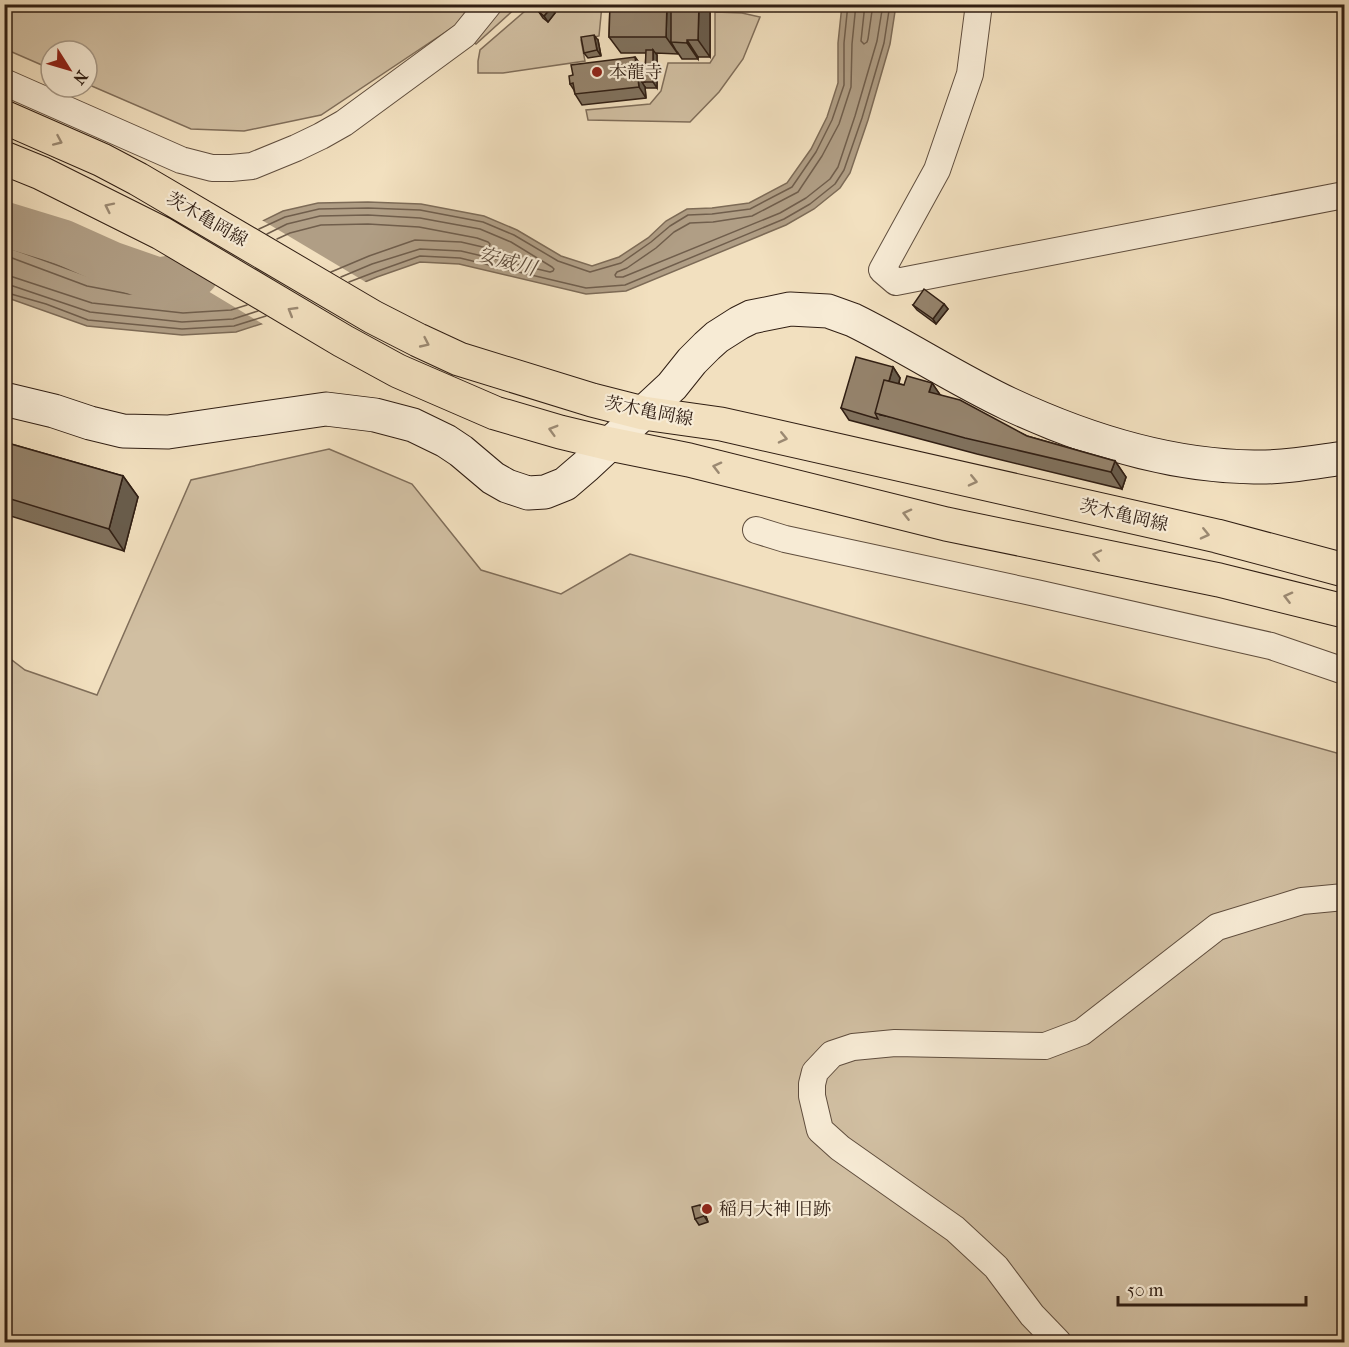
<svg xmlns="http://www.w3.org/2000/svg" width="1349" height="1347" font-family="'IM FELL French Canon','Noto Serif JP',serif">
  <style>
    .green { fill: #d1bfa2; stroke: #806e5a; stroke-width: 1.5 }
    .water { fill: #b09e85; stroke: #7d6b57; stroke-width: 1.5 }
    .pier { fill: #f2e0bf }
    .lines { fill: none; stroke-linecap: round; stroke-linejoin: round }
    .shore { stroke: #705e4c; stroke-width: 1.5 }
    .river { stroke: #b09e85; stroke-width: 45 }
    .street-casing { stroke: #604e3e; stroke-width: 28 }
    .secondary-casing { stroke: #301e13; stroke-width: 35 }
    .primary-casing { stroke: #301e13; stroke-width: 35 }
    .street { stroke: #f7ebd5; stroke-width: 26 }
    .secondary { stroke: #f7ebd5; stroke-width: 33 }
    .primary { stroke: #f2e0bf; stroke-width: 33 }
    .wall { fill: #80715d; stroke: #301e13; stroke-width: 1.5 }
    .shaded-wall { fill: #685c4c; stroke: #301e13; stroke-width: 1.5 }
    .building { fill: #95836c; stroke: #301e13; stroke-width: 1.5 }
    .oneway { stroke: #9b8972 }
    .poi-dot { fill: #8f2418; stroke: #f7ebd5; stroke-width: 2 }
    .labels { text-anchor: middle; stroke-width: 4.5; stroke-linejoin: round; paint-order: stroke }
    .poi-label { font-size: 18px; fill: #301e13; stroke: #f7ebd5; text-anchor: start }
    .street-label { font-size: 18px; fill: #301e13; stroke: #f7ebd5 }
    .water-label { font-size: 20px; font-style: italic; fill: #5d4b3b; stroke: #f7ebd5 }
  </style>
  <rect width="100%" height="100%" fill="#f2e0bf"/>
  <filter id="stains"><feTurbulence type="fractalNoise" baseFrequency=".00333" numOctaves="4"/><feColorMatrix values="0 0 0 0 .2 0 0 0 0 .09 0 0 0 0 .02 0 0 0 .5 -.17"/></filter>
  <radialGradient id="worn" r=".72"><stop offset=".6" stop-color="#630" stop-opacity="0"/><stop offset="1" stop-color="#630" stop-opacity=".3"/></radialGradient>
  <!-- green -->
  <path class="green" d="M5,5H473L459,23L321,115L244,131L191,129L87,84V51H51V69L5,49Z
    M499,5H519L476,44L473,42Z
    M532,5H602L599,36L581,40L585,61L503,73H478V61L480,50Z
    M715,12L742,13L760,17L743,59L719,92L690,122L588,120L586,110L650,104L661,91L668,63H710L715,55Z
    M329,449L412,484L481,570L561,594L630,554L1344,755V1342H5L4,654L25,670L97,695L191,480Z"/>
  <!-- water -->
  <path class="water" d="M842,5H896L890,44L868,120L850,173L840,188L814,209L786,225L626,291L586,294L459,264L420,262L377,277L264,323L236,332L182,335L87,326L5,297L4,232L93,264L133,272L174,269L230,237L283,211L318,203L368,202L421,204L484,216L517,230L561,256L592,266L619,257L648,238L666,221L687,209L712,208L749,203L787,183L811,149L827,117L838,83V43Z"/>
  <!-- pier -->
  <path class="pier" d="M260,219L369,284L266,326L168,267L173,266L228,234Z"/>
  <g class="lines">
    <!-- shore -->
    <path class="shore" d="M856,4L852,44L851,87L839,124L822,156L798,192L752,216L713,222L690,223L674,232L656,248L627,268L617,272L615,275L616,277H623L780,213L806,198L830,179L838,167L855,116L877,41L883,4
      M865,4L861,41L864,44L867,42L868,39L873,4
      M259,229L285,217L319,209L368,208L420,210L483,222L514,235L558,261L590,272L621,263L651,242L670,226L688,215L712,214L750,209L792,187L816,152L832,120L844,85V43L848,4
      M267,234L287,224L320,216L368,215L420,218L480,229L511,242L552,267L554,269L553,271L550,272L461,251L420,249L372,264L341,277
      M4,238L92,270L131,278L175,275L186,269
      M277,239L290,233L321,225L368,224L419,227L477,238L488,242L490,244L489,247L487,248L461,242L415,240L369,256L331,272
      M4,246L90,277L130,285L177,282L194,273
      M4,255L87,286L129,294L179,291L203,279
      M4,275L13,277L92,303L183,313L231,310L247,305
      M349,282L375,272L420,256L460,258L586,288L625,285L784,219L810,204L835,184L844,170L862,118L884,43L890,4
      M4,284L10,285L90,312L182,322L233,319L258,311
      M4,292L46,304L88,320L182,329L234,326L266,316"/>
    <!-- river -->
    <path class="river" d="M4,224L63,242L112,264L158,280L196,274"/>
    <defs>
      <path id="street" d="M979,4L970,74L937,170L882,270L896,282L1344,195
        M4,82L181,160L212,168H231L252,166L296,148L321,136L344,123L464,35L489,4
        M756,530L785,539L1036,593L1271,646L1344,671
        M1058,1342L1032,1315L996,1267L955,1229L840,1148L820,1130L812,1096V1084L815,1072L832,1054L853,1047L895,1043L1045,1046L1082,1032L1217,927L1302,901L1344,897"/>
      <path id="secondary" d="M4,399L54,411L90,423L123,431L168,432L326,409L375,415L413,425L446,441L461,451L493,478L507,486L528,493L545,492L565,484L586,466L672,386L692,361L707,346L717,337L739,323L751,317L790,309L828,311L853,320C906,346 956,379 1009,404C1086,440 1169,466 1254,467C1284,468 1315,462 1344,458"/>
      <path id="primary" d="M4,117L102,160L138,179L373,317L418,340L459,359L592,400L643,413L721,424L1217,536L1344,570
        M4,158L41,173L161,233L343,341L398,371L495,413L560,432L610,444L689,460L946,524L1219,580L1344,611"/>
    </defs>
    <!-- street casing -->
    <use href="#street" class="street-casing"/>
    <!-- secondary casing -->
    <use href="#secondary" class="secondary-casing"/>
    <!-- primary casing -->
    <use href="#primary" class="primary-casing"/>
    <!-- street -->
    <use href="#street" class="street"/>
    <!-- secondary -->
    <use href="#secondary" class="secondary"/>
    <!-- primary -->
    <use href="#primary" class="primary"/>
  </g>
  <!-- wall -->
  <path class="wall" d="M610,4H706L710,10V57H698V59H682L678,53V54L656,53L657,55V88H646L645,87L646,98L582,105L575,94L574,90L570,84L573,75L635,57L643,68V74H645L646,53H621L609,37Z
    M539,12L555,13L548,22L543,18Z
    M598,40L601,56L588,58L584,53Z
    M944,304L948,309L936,324L917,310L913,305Z
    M893,367L900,378L899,384L904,385L932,383L940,395L1027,436L1115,461L1126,477L1122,489L977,454L849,420L841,408Z
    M4,442L123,476L138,497L124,551L4,514Z
    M704,1211L708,1222L699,1225L695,1219Z"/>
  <!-- shaded-wall -->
  <path class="shaded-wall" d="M667,4H670L678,16L671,42L678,54L666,37Z
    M699,4H706L710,10V57L698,40Z
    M551,8L555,13L548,22L544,16Z
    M594,35L598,40L601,56L597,50Z
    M687,40L698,57V59L687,43Z
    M653,50L657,55V88L653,82Z
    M635,57L643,68L645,82H642L645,87L646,98L639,87Z
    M944,304L948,309L936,324L933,319Z
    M893,367L900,378L890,417L880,415Z
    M932,383L943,399L929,392Z
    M1115,461L1126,477L1122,489L1111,472Z
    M123,476L138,497L124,551L109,529Z
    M700,1205L704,1211L708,1222L704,1216Z"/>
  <!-- building -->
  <path class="building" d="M545,4H547L551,8L544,16L539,12Z
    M610,4H667L666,37H609Z
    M671,4H699L698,40H687V43L671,42Z
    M594,35L597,50L584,53L581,37Z
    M646,50H653V82H642V74H645Z
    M635,57L639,87L575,94L573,83L570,84L569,76L573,75L571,65Z
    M924,289L944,304L933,319L913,305Z
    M856,357L893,367L889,381L884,380L875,413L878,419L841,408Z
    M907,376L932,383L929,392L960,400L1027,436L1115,461L1111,472L965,438L875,413L884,380L904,385Z
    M4,442L123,476L109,529L4,497Z
    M700,1205L704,1216L695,1219L692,1207Z"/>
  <!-- one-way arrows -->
  <defs><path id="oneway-chevron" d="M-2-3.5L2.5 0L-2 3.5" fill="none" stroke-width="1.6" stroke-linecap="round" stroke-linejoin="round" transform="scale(1.5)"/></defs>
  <g class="oneway">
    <use href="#oneway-chevron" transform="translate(58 141) rotate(24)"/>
    <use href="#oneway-chevron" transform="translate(109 207) rotate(-154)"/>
    <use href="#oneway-chevron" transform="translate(292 311) rotate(-149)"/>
    <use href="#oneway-chevron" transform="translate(425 343) rotate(25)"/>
    <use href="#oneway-chevron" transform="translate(553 430) rotate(-164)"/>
    <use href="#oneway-chevron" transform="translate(783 438) rotate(13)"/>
    <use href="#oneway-chevron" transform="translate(717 467) rotate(-166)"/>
    <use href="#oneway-chevron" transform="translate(973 481) rotate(13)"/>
    <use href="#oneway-chevron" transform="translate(907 514) rotate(-166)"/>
    <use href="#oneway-chevron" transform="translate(1205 534) rotate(13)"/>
    <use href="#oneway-chevron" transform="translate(1097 555) rotate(-168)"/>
    <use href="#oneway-chevron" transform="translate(1288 597) rotate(-166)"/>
  </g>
  <!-- markers -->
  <g class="poi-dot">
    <circle cx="597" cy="72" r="6"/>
    <circle cx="707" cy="1209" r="6"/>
  </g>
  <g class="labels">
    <!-- poi labels -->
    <g class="poi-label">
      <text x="609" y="78">本龍寺</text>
      <text x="719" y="1215">稲月大神 旧跡</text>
    </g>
    <!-- street labels -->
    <g class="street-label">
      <text transform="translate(207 219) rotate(30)" y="6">茨木亀岡線</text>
      <text transform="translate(649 411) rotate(11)" y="6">茨木亀岡線</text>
      <text transform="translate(1124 515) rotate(13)" y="6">茨木亀岡線</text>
    </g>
    <!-- water labels -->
    <g class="water-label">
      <text transform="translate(507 261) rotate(15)" y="7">安威川</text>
    </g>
  </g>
  <!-- margin -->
  <rect width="1349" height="1347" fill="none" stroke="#f2e0bf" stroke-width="24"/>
  <rect x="6" y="6" width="1337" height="1335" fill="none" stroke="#301e13" stroke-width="3"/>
  <rect x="12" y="12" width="1325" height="1323" fill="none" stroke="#301e13" stroke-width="1.5"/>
  <!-- north arrow -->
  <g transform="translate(69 69) rotate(127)"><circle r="28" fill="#f7ebd5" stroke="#a79987" stroke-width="1.5"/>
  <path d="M0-4.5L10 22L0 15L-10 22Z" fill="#8f2418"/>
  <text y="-9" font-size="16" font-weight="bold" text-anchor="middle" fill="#301e13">N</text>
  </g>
  <!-- scale -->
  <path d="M1118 1296v9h188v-9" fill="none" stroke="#301e13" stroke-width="3"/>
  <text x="1127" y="1296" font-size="18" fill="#301e13" stroke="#f7ebd5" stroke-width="4.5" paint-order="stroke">50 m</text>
  <rect width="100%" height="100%" filter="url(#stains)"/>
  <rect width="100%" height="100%" fill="url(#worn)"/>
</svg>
